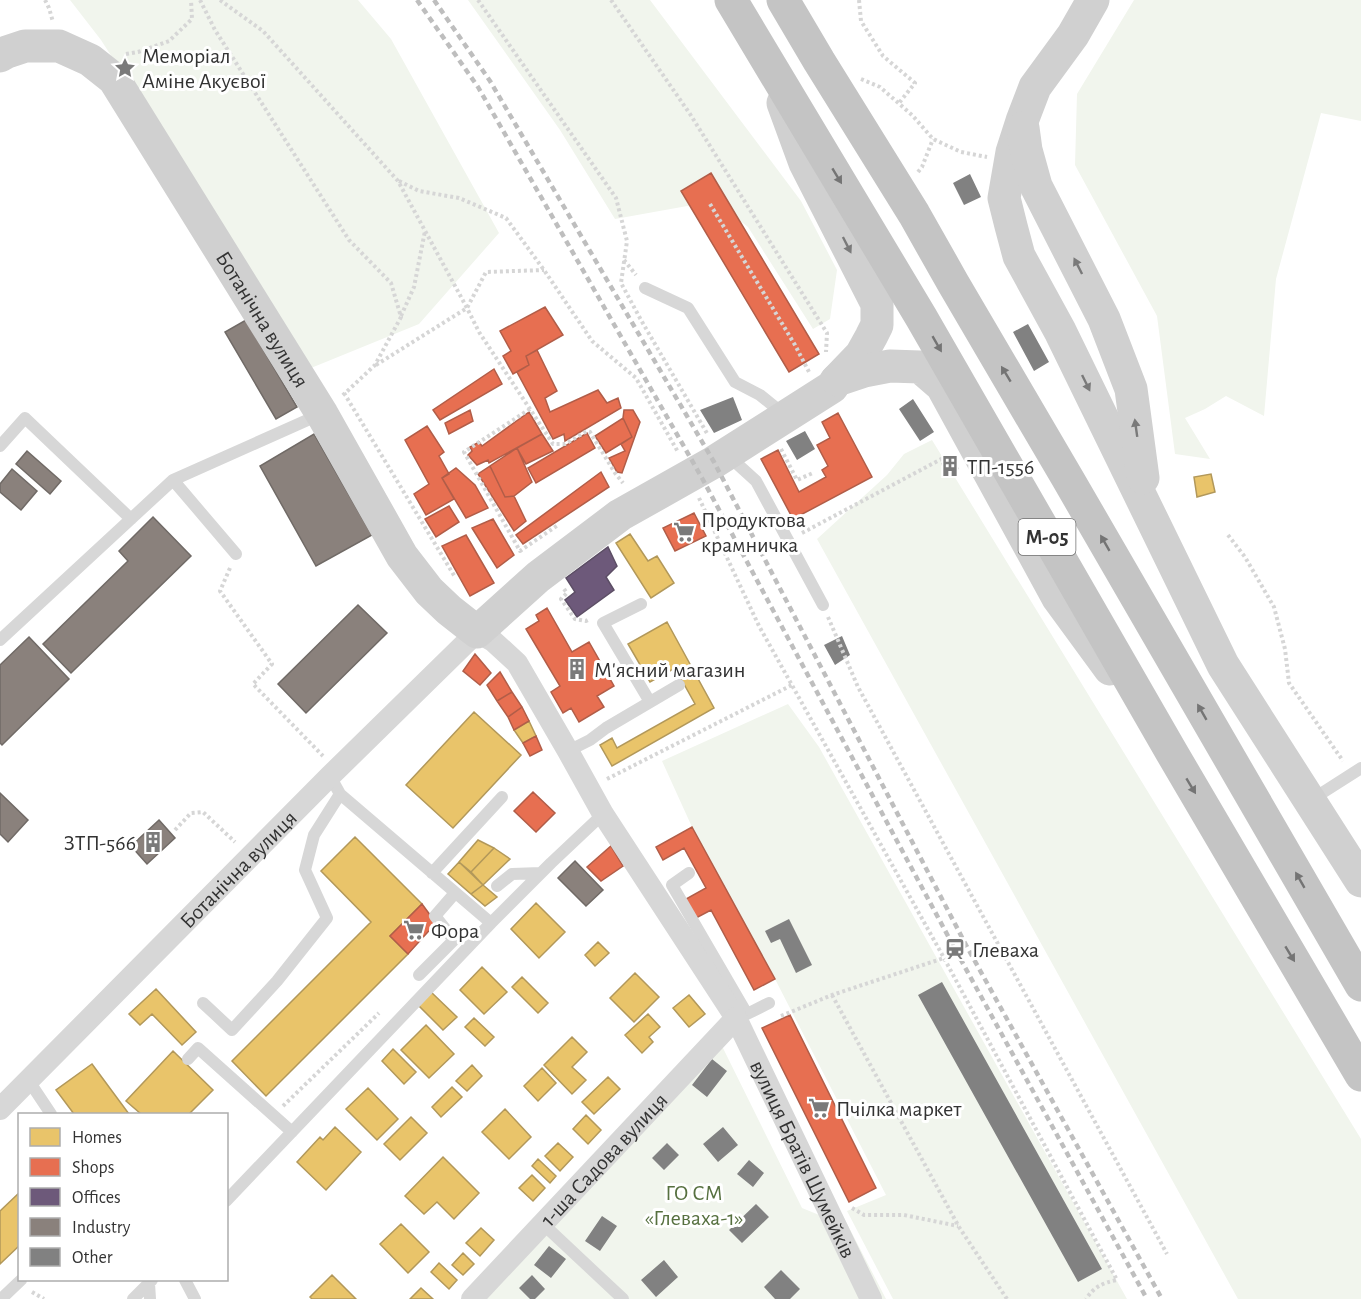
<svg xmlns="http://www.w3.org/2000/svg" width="1361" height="1299" font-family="'Alegreya Sans',sans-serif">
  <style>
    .green { fill: #f1f5ed }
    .homes { fill: #e9c46a; stroke: #b2985a; stroke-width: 1.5 }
    .shops { fill: #e76f51; stroke: #b15d48; stroke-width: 1.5 }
    .offices { fill: #6d597a; stroke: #5c4e65; stroke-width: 1.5 }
    .industry { fill: #8a817c; stroke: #706a66; stroke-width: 1.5 }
    .building { fill: #818181 }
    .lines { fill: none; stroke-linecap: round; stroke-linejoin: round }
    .path { stroke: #d6d6d6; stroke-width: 4; stroke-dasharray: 3 3; stroke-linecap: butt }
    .lane { stroke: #d7d7d7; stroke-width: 12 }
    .street { stroke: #d7d7d7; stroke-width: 22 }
    .secondary { stroke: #d0d0d0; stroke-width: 33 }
    .highway { stroke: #c4c4c4; stroke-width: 33 }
    .rail { stroke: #bebebe; stroke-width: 4.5; stroke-dasharray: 6 4.5; stroke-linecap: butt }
    .oneway { fill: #747474 }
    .oneway2 { fill: #7a7a7a }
    .labels { text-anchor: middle; stroke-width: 6; stroke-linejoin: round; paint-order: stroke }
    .shield { fill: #fff; stroke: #707070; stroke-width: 1.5 }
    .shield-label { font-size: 21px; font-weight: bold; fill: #333 }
    .poi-label { font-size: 22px; fill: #333; stroke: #fff; text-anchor: start }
    .street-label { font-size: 22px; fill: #333; stroke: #fff }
    .park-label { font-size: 22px; fill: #56703f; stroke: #fff }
  </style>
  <rect width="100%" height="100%" fill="#fff"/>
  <!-- green -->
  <path class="green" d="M70,0H358L391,39L499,233L419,324L311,368L101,40Z
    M468,0H650L801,201L837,270L830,319L813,329L748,227L715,201L615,219L560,130Z
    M1134,0H1361V121L1321,113L1276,279L1264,416L1226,396L1205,409L1185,418L1210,459L1175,454L1157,316L1075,165L1077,94Z
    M932,440L1361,1139V1299H1238L817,539L887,475L904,454Z
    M788,704L819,747L1127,1299H893L847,1211L886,1195L775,979L692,827L662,761Z
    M719,1040L802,1208L829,1219L842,1214L886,1299H476Z"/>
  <!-- homes -->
  <path class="homes" d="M1211,474L1215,492L1197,497L1194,477Z
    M630,534L648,561L657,556L674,583L651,598L616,543Z
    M667,622L714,708L612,766L600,745L612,738L617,748L695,704L675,668L650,682L628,644Z
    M474,712L521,755L453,828L406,785Z
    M529,721L536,736L523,743L514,730Z
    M355,837L422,904L390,936L408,954L266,1096L232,1061L371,922L321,871Z
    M478,840L494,848L471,872L459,862Z
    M494,848L510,859L483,885L471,872Z
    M459,862L483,885L471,894L448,874Z
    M483,885L497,897L485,906L471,894Z
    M536,903L565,932L539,958L511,929Z
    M598,942L609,953L595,966L585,955Z
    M482,967L507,992L484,1014L460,990Z
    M635,973L659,997L634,1022L610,998Z
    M522,977L548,1003L538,1013L512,987Z
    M156,989L196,1032L182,1045L152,1014L140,1025L129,1014Z
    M431,992L457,1017L443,1030L418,1005Z
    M689,995L705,1014L689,1027L673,1008Z
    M648,1014L660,1027L649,1037L653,1042L642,1053L625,1035Z
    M474,1018L494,1037L485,1046L465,1027Z
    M426,1025L454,1054L429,1078L401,1050Z
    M572,1037L587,1052L572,1067L586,1080L572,1094L544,1065Z
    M393,1049L416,1072L404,1084L382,1061Z
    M173,1051L213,1090L189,1114H141L126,1101Z
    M92,1064L129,1114H74L56,1090Z
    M472,1065L482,1076L467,1091L456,1081Z
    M542,1068L556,1083L538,1101L524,1086Z
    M608,1077L620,1089L594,1114L582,1102Z
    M452,1087L462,1097L441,1117L432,1107Z
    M368,1088L398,1119L377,1140L346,1109Z
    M505,1109L531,1137L509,1159L482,1132Z
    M586,1115L601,1130L588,1144L573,1129Z
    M411,1117L427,1133L400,1160L384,1144Z
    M335,1127L361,1152L326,1190L297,1162L320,1137L323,1140Z
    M558,1143L573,1157L560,1171L545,1156Z
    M443,1157L479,1193L454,1219L437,1202L424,1214L405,1196Z
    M538,1159L556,1176L550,1183L532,1166Z
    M532,1175L545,1188L533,1201L519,1188Z
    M20,1192V1245L0,1264V1211Z
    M401,1224L429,1252L408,1273L380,1244Z
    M481,1228L494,1240L480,1256L466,1243Z
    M463,1253L474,1264L463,1275L452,1265Z
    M439,1263L457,1280L449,1289L431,1272Z
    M332,1275L356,1299H312L310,1297Z
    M421,1288L433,1299H410Z"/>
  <!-- shops -->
  <path class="shops" d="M711,173L819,354L789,372L681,191Z
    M545,307L563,335L526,356L529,365L513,374L503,356L511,351L500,331Z
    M537,350L557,391L545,398L550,412L598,390L607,403L618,398L621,408L565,441L564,434L553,439L517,372L529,365L526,356Z
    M494,369L502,384L440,420L433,410Z
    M470,410L473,421L449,434L445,423Z
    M624,410H633L640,422L622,473L617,472L609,458L625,451L621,444L632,437L623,418Z
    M529,412L542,434L489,463L488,460L477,465L468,455L472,451L470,447L479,442L482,446Z
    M838,413L872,477L793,519L761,459L778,450L799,492L826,477L822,470L828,466L817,445L830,438L822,422Z
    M623,418L632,437L606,453L595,436Z
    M427,426L444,452L439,456L449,474L442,478L454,499L426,515L414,494L429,484L405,440Z
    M587,433L595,448L536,483L528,468Z
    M542,434L553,451L526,464L517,448Z
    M517,448L532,482L514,496L505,497L490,466Z
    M490,466L505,497L514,496L526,521L514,531L478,474Z
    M456,468L475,485L488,508L466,518L442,478Z
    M601,472L609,487L523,544L516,535Z
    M449,506L459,522L436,537L425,519Z
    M694,513L706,536L675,551L663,528Z
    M493,519L514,555L497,568L472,528Z
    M466,535L494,583L470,596L442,546Z
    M547,608L572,652L589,642L614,686L597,696L604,707L579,722L571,708L563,713L551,692L560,686L526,629L539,621L536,615Z
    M475,654L491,673L480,685L463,671Z
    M500,672L512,692L497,701L487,685Z
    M512,692L522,707L508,717L497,701Z
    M522,707L529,721L514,730L508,717Z
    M536,736L542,750L530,756L523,743Z
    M533,792L555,813L536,832L514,811Z
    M692,827L775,979L754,990L711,910L696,918L686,899L706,888L684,848L663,860L656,847Z
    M611,846L623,866L601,881L587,867Z
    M422,904L436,923L408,954L390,936Z
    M790,1015L876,1188L849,1202L762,1028Z"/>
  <!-- offices -->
  <path class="offices" d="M608,547L617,566L606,577L614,590L577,617L565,600L575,592L566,578Z"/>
  <!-- industry -->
  <path class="industry" d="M246,320L297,407L276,419L225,332Z
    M314,434L372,535L316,566L260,466Z
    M27,451L61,481L50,494L16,464Z
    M12,469L37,491L21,510L0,492V484Z
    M153,517L191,556L71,673L43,644L128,561L119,551Z
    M358,605L387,633L306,713L278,684Z
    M29,637L69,679L2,745L0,743V665Z
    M0,793L28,820L8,842L0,834Z
    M159,820L175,838L147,864L131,846Z
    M575,861L603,890L586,906L558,878Z"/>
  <!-- building -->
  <path class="building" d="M970,174L981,197L964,205L953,183Z
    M1028,324L1049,362L1034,371L1013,332Z
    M733,397L742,420L714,433L700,410Z
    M913,399L934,432L920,441L899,409Z
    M805,431L815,449L797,460L786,441Z
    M954,458L959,469L945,475L941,463Z
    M842,636L850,655L835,665L824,645Z
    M789,919L812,965L796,973L780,939L771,943L765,931Z
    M942,982L1102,1269L1078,1282L918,995Z
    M712,1059L727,1071L707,1097L692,1085Z
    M723,1127L738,1145L718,1162L703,1144Z
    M667,1143L679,1155L664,1170L652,1158Z
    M749,1160L764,1173L753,1187L737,1174Z
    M756,1204L769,1217L742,1243L729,1230Z
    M602,1216L617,1226L600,1251L585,1241Z
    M549,1246L566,1259L551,1278L534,1265Z
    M664,1260L678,1277L656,1297L641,1280Z
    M781,1270L800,1289L790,1299H775L764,1287Z
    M532,1275L545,1289L535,1299H530L519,1288Z"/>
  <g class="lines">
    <!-- path -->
    <path class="path" d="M45,0L49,8L53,22
      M200,0L215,30L349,240L391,283L401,317L375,365L341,397
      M220,0L263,31L398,181L467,308L479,332L553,444H565L587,431L590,432L615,473L623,483
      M478,0L616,198L627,241L621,283L641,320L708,435
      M611,0L690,114L827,333L826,352
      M859,0L861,21L883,56L915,83L899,103
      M126,54L138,52L169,41L192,19L191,0
      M861,79L880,87L912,115L933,139L961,152L987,157
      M918,172L922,167L933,139
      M399,181L419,191L459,198L506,218L544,270L592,341L636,378L678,452
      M710,204L795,345L809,372
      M624,260L636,275
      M401,316L414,287L425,231
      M376,365L467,308L486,272L544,270
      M344,393L455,577
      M530,409L464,452L520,551L558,525
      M781,449L797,480L813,473
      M699,498L759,626L944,958L1117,1280C1102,1283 1094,1287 1086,1299
      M802,533L949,455
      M1228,535L1245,557L1274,607L1285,649L1289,683L1343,761
      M230,568L220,591L272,664L253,684L323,756
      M564,589L567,593L561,599L575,619L586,621L588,620
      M828,617L858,687L1167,1254
      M607,779L792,685
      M175,830L191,813L203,812L235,842
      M832,995L959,1227L1007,1299
      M781,1016L832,995L944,958
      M283,1106L379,1013
      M852,1208L864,1215H904L958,1226
      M32,1292L44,1299"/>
    <!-- lane -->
    <path class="lane" d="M645,288L688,308L735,382L760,395L776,408L780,419
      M0,446L25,418L131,519
      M730,453L734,461L756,481L823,605
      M173,480L236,554
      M641,604L603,623L650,702
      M0,640L173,480L321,414
      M568,751L590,740L606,728L679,685
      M330,776L340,794L491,923L551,863L603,814
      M1312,802L1322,793L1361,768
      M432,873L502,797
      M689,873L672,885L747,1014L769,1003
      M497,886L512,874L541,873
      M419,975L454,940L435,916L455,893
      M203,1003L232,1030L277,981L327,918L305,870L314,835L340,794
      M188,1059L198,1048L292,1132
      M29,1081L51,1114
      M226,1201L491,923
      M543,1224L623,1299
      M185,1280L195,1299
      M149,1283L150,1299
      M1,1299L21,1280
      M133,1299L152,1280"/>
    <!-- street -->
    <g class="street">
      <path id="s1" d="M0,1109L330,776L477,632L493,641L517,663L568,751L603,814L736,1018L871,1299"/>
      <path id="s2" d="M472,1299L736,1018"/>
    </g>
    <!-- secondary -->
    <g class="secondary">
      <path d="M1093,0L1073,35L1035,87L1022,121L1012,152L1004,198L1011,226L1019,256L1060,331L1223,665L1361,881"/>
      <path id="s3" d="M0,56L7,52L25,46H59L90,60L114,79L322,414L402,556L429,591L449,610L477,632L538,577L620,515L714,462L832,387L836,381L861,355L871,337L877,325V304L805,163L783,103"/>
      <path d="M1023,128L1026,150L1036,186L1104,319L1131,389L1143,478"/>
      <path d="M837,380L864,371L890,366L920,367L942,386L1058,598L1110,669"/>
    </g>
    <!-- highway -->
    <path class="highway" d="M731,0L921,317L1172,753L1361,1075
      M783,0L819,61L914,214L953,283L1068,479L1361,985"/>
    <!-- rail -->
    <path class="rail" d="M417,0L478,87L702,478L955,949L1147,1299
      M434,0L490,81L714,462L966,945L1162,1299"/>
  </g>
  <!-- one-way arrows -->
  <defs><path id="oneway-solid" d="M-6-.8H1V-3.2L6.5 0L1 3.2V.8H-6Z" transform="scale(1.5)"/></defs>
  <g class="oneway">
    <use href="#oneway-solid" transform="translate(837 176) rotate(59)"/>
    <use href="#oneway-solid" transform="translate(937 344) rotate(60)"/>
    <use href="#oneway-solid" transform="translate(1006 374) rotate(-121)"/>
    <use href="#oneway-solid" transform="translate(1105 543) rotate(-120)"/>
    <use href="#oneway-solid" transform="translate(1202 712) rotate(-120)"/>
    <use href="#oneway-solid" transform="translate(1191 786) rotate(59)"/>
    <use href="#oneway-solid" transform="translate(1300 880) rotate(-120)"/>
    <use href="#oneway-solid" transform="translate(1290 954) rotate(59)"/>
  </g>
  <g class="oneway2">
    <use href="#oneway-solid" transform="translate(847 245) rotate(63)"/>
    <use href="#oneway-solid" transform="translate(1078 266) rotate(-117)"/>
    <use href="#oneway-solid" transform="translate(1086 383) rotate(64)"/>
    <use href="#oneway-solid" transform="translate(1136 428) rotate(-98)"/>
  </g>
  <!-- icons -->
  <defs>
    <symbol id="sight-bare" viewBox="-9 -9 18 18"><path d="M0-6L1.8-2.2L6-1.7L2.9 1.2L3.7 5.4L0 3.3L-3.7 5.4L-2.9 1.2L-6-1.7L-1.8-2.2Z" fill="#7a7a7a" stroke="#fff" stroke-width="2.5" paint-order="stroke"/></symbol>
    <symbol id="building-bare" viewBox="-9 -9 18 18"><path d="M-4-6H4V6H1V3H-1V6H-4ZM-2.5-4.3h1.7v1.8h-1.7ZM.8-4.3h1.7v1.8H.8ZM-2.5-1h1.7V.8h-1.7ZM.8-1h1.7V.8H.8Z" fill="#7a7a7a" stroke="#fff" stroke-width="2.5" paint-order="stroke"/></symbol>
    <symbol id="supermarket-bare" viewBox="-9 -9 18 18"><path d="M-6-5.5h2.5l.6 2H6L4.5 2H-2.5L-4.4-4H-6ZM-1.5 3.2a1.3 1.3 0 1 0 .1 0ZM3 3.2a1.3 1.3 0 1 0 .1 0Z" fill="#7a7a7a" stroke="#fff" stroke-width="2.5" paint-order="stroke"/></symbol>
    <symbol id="station-bare" viewBox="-9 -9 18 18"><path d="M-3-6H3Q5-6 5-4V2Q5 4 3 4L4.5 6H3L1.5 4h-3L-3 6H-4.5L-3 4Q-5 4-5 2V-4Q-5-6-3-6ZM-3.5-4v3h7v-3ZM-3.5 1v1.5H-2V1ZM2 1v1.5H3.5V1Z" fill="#7a7a7a" stroke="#fff" stroke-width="2.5" paint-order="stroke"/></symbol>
  </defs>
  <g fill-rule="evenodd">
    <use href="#sight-bare" x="110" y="53" width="30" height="30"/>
    <use href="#building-bare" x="935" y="451" width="30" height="30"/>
    <use href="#supermarket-bare" x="669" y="517" width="30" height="30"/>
    <use href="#building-bare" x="562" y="654" width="30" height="30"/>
    <use href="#building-bare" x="138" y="827" width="30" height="30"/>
    <use href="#supermarket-bare" x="399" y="915" width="30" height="30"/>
    <use href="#station-bare" x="940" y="934" width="30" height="30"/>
    <use href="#supermarket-bare" x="804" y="1093" width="30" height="30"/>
  </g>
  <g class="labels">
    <!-- shield labels -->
    <rect class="shield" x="1018.5" y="519" width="57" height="36" rx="4.5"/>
    <g class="shield-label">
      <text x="1047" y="544">М-05</text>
    </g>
    <!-- poi labels -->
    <g class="poi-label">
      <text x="142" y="63">Меморіал<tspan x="142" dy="25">Аміне Акуєвої</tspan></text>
      <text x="967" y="474">ТП-1556</text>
      <text x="701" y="527">Продуктова<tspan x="701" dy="25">крамничка</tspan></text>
      <text x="594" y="677">М'ясний магазин</text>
      <text x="136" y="850" text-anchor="end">ЗТП-566</text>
      <text x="431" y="938">Фора</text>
      <text x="972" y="957">Глеваха</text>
      <text x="836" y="1116">Пчілка маркет</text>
    </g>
    <!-- street labels -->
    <g class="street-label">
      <text dy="8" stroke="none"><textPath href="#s3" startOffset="408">Ботанічна вулиця</textPath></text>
      <text dy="8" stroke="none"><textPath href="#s1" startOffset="338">Ботанічна вулиця</textPath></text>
      <text dy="8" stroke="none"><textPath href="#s2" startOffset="192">1-ша Садова вулиця</textPath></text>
      <text dy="8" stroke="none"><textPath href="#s1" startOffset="1299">вулиця Братів Шумейків</textPath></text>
    </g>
    <!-- park labels -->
    <g class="park-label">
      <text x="694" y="1200">ГО СМ<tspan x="694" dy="25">«Глеваха-1»</tspan></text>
    </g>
  </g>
  <!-- legend -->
  <rect x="18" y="1113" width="210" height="168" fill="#ffffff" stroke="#adadad" stroke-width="1.5"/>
  <rect x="30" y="1128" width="30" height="18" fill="#e9c46a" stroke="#adadad" stroke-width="1.5"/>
  <text x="72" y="1143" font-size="18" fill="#333333">Homes</text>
  <rect x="30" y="1158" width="30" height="18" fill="#e76f51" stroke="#adadad" stroke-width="1.5"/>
  <text x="72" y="1173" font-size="18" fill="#333333">Shops</text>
  <rect x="30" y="1188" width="30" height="18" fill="#6d597a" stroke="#adadad" stroke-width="1.5"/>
  <text x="72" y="1203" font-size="18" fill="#333333">Offices</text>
  <rect x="30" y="1218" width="30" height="18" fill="#8a817c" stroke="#adadad" stroke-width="1.5"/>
  <text x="72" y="1233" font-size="18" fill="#333333">Industry</text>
  <rect x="30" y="1248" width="30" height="18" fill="#818181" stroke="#adadad" stroke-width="1.5"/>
  <text x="72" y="1263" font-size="18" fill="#333333">Other</text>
</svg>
